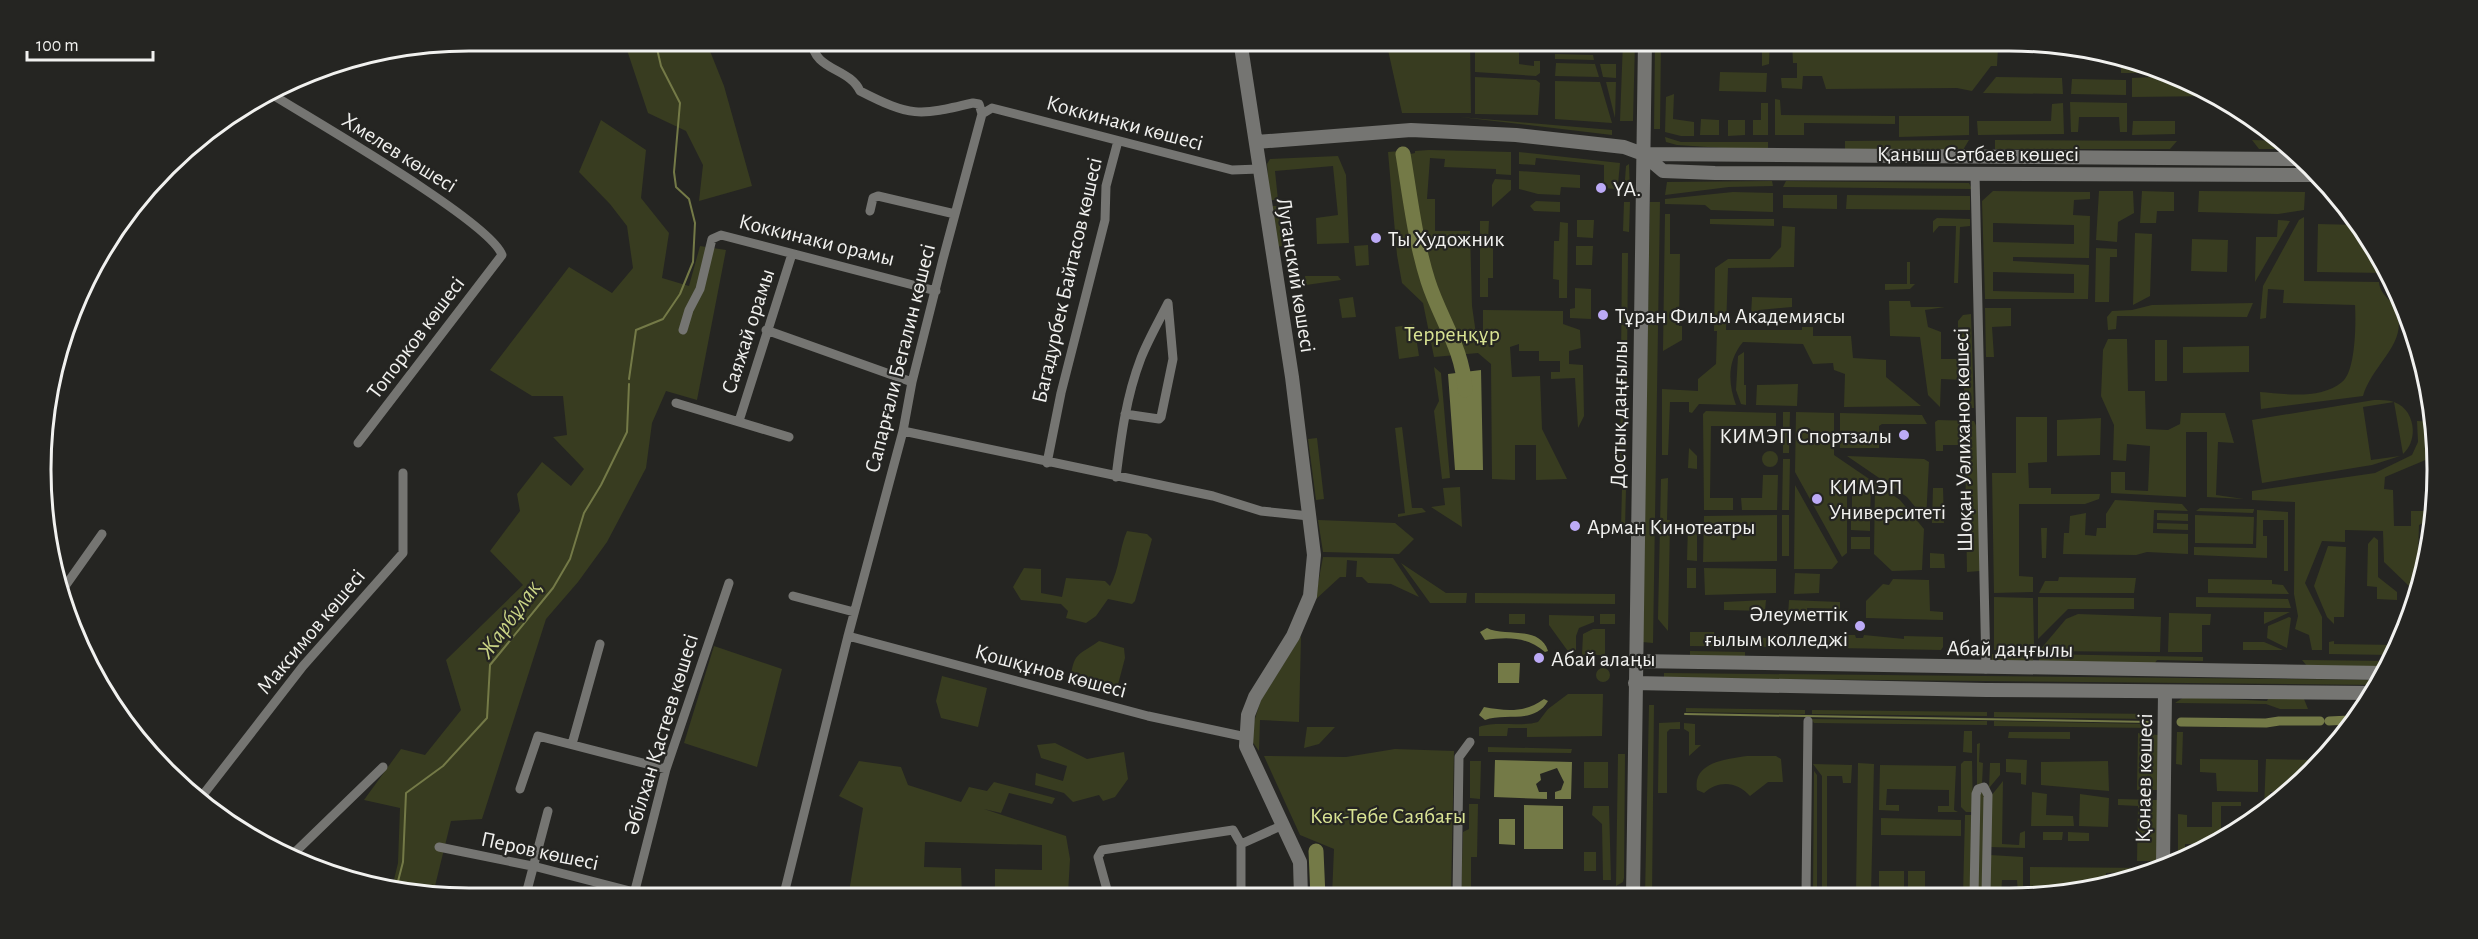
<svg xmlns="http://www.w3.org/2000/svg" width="2478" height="939" font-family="'Alegreya Sans',sans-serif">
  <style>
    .green { fill: #383c20; fill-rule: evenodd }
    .water { fill: #747a47 }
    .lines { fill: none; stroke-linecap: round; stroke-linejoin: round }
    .stream { stroke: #747a47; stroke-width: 2 }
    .canal { stroke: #747a47; stroke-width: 9 }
    .river { stroke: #747a47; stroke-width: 15 }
    .street { stroke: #757572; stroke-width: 9 }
    .secondary { stroke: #757572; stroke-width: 14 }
    .poi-dot { fill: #bcaaf6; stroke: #252522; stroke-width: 2 }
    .labels { text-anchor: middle; stroke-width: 4.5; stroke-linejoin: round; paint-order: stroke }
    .street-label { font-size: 22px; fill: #f1f1ef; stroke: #252522 }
    .poi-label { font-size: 22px; fill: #f1f1ef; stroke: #252522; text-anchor: start }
    .park-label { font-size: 22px; fill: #d9e393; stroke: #252522 }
    .water-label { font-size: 24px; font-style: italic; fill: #c9d384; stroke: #252522 }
    .rim { fill: none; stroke: #f1f1ef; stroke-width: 3 }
  </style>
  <rect width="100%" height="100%" fill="#252522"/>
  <!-- green -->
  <path class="green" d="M1589,40L1592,52L1555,50L1556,41Z
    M2008,40L2088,51L1998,48L1997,66H1991L1972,91L1957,88L1826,89L1822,76H1803L1802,89L1782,88L1781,78H1797V63H1793L1792,41Z
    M624,41H706L724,86L752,186L699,201L703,165L686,131L648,113Z
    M1386,41H1470L1471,113H1402Z
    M1475,41H1540V50H1535L1534,46L1519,47V64L1534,66V61H1540V73L1536,76L1475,72Z
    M1594,41H1617V52L1597,51Z
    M1623,41H1635L1633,121H1620Z
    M1655,41H1661L1660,129H1654Z
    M1692,41H1770L1769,64L1762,66V49L1688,48Z
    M1555,54L1593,55L1594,60L1555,59Z
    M2121,56L2156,69V70L2150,73H2121Z
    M1556,63L1595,64L1599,77L1555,76Z
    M1600,64H1616V78L1603,77Z
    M2160,71L2199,85L2216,96L2132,97V78L2153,77Z
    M1720,72L1767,73L1766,92L1719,91Z
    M1475,77L1536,80L1540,83L1538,115L1475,114Z
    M1996,77L2062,78L2063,94L1983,93Z
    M2072,79L2126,80V95L2071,94Z
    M1555,81L1600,82L1612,123L1555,119Z
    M1606,82H1616L1615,118Z
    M1674,94L1673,119L1694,122V136H1681L1665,132L1666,97Z
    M1775,99L1780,100L1781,115L1895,116V124L1804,123V135H1775Z
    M2070,102L2127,103V132H2120L2119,117H2079L2078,132H2071Z
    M1761,103H1768V135H1753V120H1761Z
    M2063,103L2064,134L1978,135L1977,121H2051L2052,104Z
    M1899,116H1969V135L1899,137Z
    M1460,117L1612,130V135Z
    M1701,119L1719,120V135H1700Z
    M601,120L646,150L641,198L669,233L662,278L689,286L700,246L726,250L697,400L666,391L652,423L646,468L607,542L578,582L546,619L482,819L451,821L433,894L392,888L398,863L400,808L364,800L401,749L425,755L461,710L446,660L523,585L490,551L520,511L517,494L542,462L571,486L584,469L553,437L567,435L563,396H532L490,370L569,267L612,293L633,268L627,226L610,204L579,172Z
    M1728,120H1745V135L1728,136Z
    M2133,121H2175V134L2132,135Z
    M1665,137L1681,142H1768V151L1677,145L1666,142Z
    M1969,140L1963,150L1845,151V141Z
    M1995,140L2177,141L2170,149H1995Z
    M2252,140L2282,141L2291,149H2259Z
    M1429,150L1511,152V175L1496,174V169L1444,167L1445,159L1430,158L1427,199H1435V231H1470L1472,306L1476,334H1483V310L1563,311V324L1580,330L1581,348L1569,351V364L1583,365L1584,416L1578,428L1575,378L1551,379V372H1560V361H1539V351H1519V344L1510,347L1512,377L1540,376L1542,429L1567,479L1536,480V445H1515V480L1492,479L1491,364L1478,353L1434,357L1423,303L1402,283L1397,255L1388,152L1400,151L1401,156L1415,153V151Z
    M1519,152L1620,163L1617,195L1615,189L1604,188V165L1536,158L1535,165L1519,164Z
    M1338,156L1346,175L1349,243L1317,244L1316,218L1338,215L1333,166L1275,171L1278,200H1270L1267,164L1270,159Z
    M1629,164L1630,194L1624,193L1626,166Z
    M1519,171L1580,175V188L1561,187L1560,195L1538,194L1519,189Z
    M1495,179L1511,180V190L1492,207V185Z
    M1772,181L1773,186L1729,187L1665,195L1667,182Z
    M1786,181L1969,183L1972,189L1783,187Z
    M1993,191L2090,192V199L2074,200L2073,215L2090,216L2089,258L2013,257V261L2089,265L2088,299H1985L1982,201ZM1993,223L2074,225V244L1993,242ZM1993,272L2074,274V293L1993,291Z
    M2099,191H2133L2134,213L2118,222L2117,242L2096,240Z
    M2142,191L2174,192V211H2157L2156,223H2140Z
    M2199,191L2305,192L2304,210L2278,214L2198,212Z
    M1733,192L1773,193V212L1711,210L1705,205L1665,204V199Z
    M1783,195H1837V209L1783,208Z
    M1847,195L1970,196V210L1846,209Z
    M1536,201L1560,202V212L1534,211L1530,206Z
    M1624,202H1630L1629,232L1623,231Z
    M1650,202H1660L1653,643L1642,642Z
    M1271,206H1278L1282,246L1276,247Z
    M1665,214H1670V254H1680L1679,326H1682V340L1663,351Z
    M2304,217V281L2379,282C2380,297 2396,301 2398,315C2405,346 2372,365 2363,396L2261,409L2260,392C2286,394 2320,400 2342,382C2356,372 2356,321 2355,305L2283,303L2284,290L2268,289L2266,318L2260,319L2263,286L2299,220Z
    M1937,218L1970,219V226L1960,227L1958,283H1954L1956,226H1939L1933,233V221Z
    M1710,219H1774V226L1710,224Z
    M1577,220H1594L1593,238L1577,237Z
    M2278,220L2290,221L2255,282L2256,237H2277Z
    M1480,221H1489L1488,240H1493V278H1488V297H1480Z
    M1560,222L1568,223L1567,298H1559V280L1553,279L1554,241H1559Z
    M2318,224L2358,225L2380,255L2388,273L2317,272Z
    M1782,226L1795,227L1794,267L1728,268L1726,330H1802V327H1813V336H1851L1853,358L1886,360V377L1921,406L1844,407L1845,374L1834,370L1833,363L1813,364L1803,344L1743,342C1727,361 1728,383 1736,405L1699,404L1692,413L1689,412V402H1670L1668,455H1662V389L1698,391V379L1716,364L1717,331H1714L1715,268L1728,259H1770L1781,247Z
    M2135,233L2152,234L2150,296L2133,305Z
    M2192,239L2228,240L2227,272L2191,271Z
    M1368,245L1369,265L1356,266L1354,246Z
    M1576,246H1593L1592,265H1576Z
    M2096,248L2117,249V257H2110L2109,302H2095Z
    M1622,253H1628L1626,482H1622L1620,478Z
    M1907,262H1910V284H1915L1910,289L1885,290V284H1907Z
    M1305,276H1338L1341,280L1306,285Z
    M1575,288L1591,289V319L1570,318V309L1575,308Z
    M1353,297L1356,317L1342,318L1339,299Z
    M1752,297L1792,298V307L1759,310L1751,315Z
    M1889,301H1910L1911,307H1945L1925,310L1928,327L1941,332V359H1958V321L1963,315L1971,314L1974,408H1964V380L1941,379L1940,407L1928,395L1920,337L1890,336Z
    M2253,303L2247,317L2117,316L2116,329L2108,330L2107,317L2112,311L2132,310L2152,305Z
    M1985,308H2011V326L1992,327L1994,357H1986Z
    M1414,324L1419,356L1399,359L1395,327Z
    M2108,339H2127L2128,391H2145L2146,429L2168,430L2180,424L2181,413H2225L2234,443L2218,442L2216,495L2244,499L2207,497V432H2186V497L2111,493V472H2125V490L2148,491L2150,446L2127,444L2126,461L2113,460L2114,425L2101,396L2103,350Z
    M2155,340H2167V381H2155Z
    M2249,346V372L2183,373V347Z
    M1744,352V385H1746V405L1741,404L1736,390L1738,356Z
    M1434,367L1441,373L1450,478L1442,479L1434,411L1439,401Z
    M1798,384L1797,406L1756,405L1757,385Z
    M2374,400C2381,400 2388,400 2394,402C2415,409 2419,440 2403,454L2394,402L2363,407L2371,460L2400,456L2372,465L2262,483L2252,420Z
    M1706,411L1776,413V426H1711L1710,498H1733V510H1704L1703,414Z
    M1783,412H1790L1789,453H1783Z
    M1796,412L1834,413V455L1900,500L1924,529L1922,570L1892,571L1874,554L1875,485L1847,484V553L1842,557L1795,472Z
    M1840,413L1922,415L1927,424H1882L1879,426V448H1840Z
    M2016,417H2047V462L2028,463L2029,488H2051V494H2100L2099,499L2085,504H2019V576L2033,577V592L1994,593L1992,473H2016Z
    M2101,418L2100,455L2057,456V420Z
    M1938,420L1974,421L1977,428L1980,571L1967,572L1965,445H1943V451H1936L1935,422Z
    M2417,421L2434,422L2435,456L2385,477L2384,489L2393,490L2394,526H2411V511H2434L2433,519L2419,525L2418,555L2427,556L2423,581L2414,602L2409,601V586L2384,562L2383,531L2345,530V542L2322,541L2305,583L2322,617V650H2312L2309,635L2295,629L2298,616L2294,594L2295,502L2252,500V491L2375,473L2412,455L2418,442Z
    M1402,427L1412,508H1422L1426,512L1398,517V514L1405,513L1395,428Z
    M1317,438L1324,499L1316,500L1308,439Z
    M1689,448L1697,456V469L1688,468Z
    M1762 459a8 8 0 1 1 16 0a8 8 0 1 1-16 0Z
    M1847,456L1924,459L1929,462L1926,520L1907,497Z
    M1783,459H1790L1789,510H1782Z
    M1763,475H1778L1777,510H1742L1741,498H1762Z
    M1668,478L1667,520H1670L1668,631L1658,619L1661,479Z
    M1795,485L1838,562L1832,569H1794Z
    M1460,487L1462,527L1431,507L1445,505L1443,488Z
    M1622,487L1626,488L1625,528H1621Z
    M1933,488H1943L1944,523H1932Z
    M1852,489H1871L1870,514H1852Z
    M2115,500L2182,504L2188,511L2154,510L2153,533L2188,534V554L2147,552L2136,555L2063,554L2064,533H2069L2070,516L2086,513L2085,535L2096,536L2097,528H2106V514Z
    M2200,508L2254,509V510L2253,513L2196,511Z
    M2257,510L2288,512V571H2284V520H2263V536H2267V558L2194,555V547L2256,548Z
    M2157,513L2188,514V521L2157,520Z
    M1777,515V561L1703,562L1704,516Z
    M1782,515H1789V556H1782Z
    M2195,515L2254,517L2253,544L2195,543Z
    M1851,519H1870V531L1851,530Z
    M1318,520L1395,523L1414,539L1399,554L1323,552Z
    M2157,523L2188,524V530L2157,529Z
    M1688,525H1697V561L1687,560Z
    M2041,528H2047L2046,558H2042Z
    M1127,531L1147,534L1152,539L1135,601L1132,604L1108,599L1096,616L1086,623L1066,618L1068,611L1061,604L1021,600L1013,587L1024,568L1041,569V593L1062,597L1066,578L1105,581L1110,586C1120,568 1119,549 1127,531Z
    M1851,537H1870V549H1851Z
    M2374,537L2378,540V577L2397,592V600L2377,599V587L2367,586L2368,544Z
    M2328,546L2346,547L2344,617H2334V624L2327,617L2314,586Z
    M1930,553L1944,554L1945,568H1930Z
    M1323,557L1393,558L1419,597L1391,584L1368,583L1362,577H1356L1357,561L1347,560L1346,577H1340L1315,600Z
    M1401,563L1446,593H1467L1466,603H1430Z
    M1687,568H1696V588H1687Z
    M1704,568L1776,569V593L1705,595Z
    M1795,573L1820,574L1819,593L1794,594Z
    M2059,577L2136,578L2134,593H2039L2045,581H2058Z
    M1893,579L1929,580L1930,611L1943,612V620L1866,618V601L1883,584L1889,585Z
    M2208,579L2272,580V584L2283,585L2289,594L2208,593Z
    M1475,593L1615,594V604L1475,603Z
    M1994,597L2033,598L2034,644L2029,650H1994Z
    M2038,597L2134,598V609H2068L2038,639Z
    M2196,597L2288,599L2291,608L2196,607Z
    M1766,600L1765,611L1724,610V602Z
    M1789,600L1840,602V609L1807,608V617L1788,616Z
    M2264,612H2290L2264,624Z
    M2169,613L2211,614L2210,625H2202V652H2168Z
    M1509,614H1525V624H1509Z
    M1600,614H1615V624H1600Z
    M2078,614L2161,617L2160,652L2039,651L2066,619Z
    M1549,615L1594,616V622L1579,628L1576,636V650L1570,654L1549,625Z
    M2289,617L2291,618L2287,648L2267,638L2268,626Z
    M1605,629V655H1582L1583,634L1593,629Z
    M1690,632H1714L1715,637L1779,638L1778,647L1690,646Z
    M1787,634L1826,637V635H1855L1856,638H1863L1864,635L1904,639V636L1943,637V647L1941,650L1787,647Z
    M1301,636L1299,722L1260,720L1259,751L1249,737L1261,700Z
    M1099,641L1124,648L1125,658L1115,696L1070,682C1074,651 1077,657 1099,641Z
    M2334,641V644L2396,645L2392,655L2329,654V642Z
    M2243,642H2264L2283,650H2243Z
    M714,646L782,669L757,767L684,743Z
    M1690,651L1745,652V658L1690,657Z
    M1991,654L2033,655V662L1992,661Z
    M2039,654L2203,657V661L2157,660L2154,664L2039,662Z
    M2302,660L2389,661L2387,667L2307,666Z
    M1596 675a7 7 0 1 1 14 0a7 7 0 1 1-14 0Z
    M1664,673L2382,680L2380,685L1664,678Z
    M942,676L987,688L978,727L941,718L936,701Z
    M1568,694H1603L1602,736L1527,737V728H1508L1507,736H1479V727C1494,721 1521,727 1538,722L1548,709Z
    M2184,697L2267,701L2269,697L2304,699L2308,709H2280L2266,704L2175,703Z
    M1649,705H1654L1652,896H1645Z
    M1686,708L1805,710V714L1686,712Z
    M1812,710L1987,712V716L1812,714Z
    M1994,712L2150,714V719L1994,717Z
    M1811,719L1987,721V725L1814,723Z
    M1994,721L2150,724V728L1994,726Z
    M1680,722V729H1670L1667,732V793H1658L1659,723Z
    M1684,723L1695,724V745H1701L1689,756V732L1684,729Z
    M1307,727H1335L1319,744L1304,748Z
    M1964,731H1972V753L1963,752Z
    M2009,732H2070V739L2008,738Z
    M2177,732H2183L2182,765L2176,764Z
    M2138,733L2158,735L2157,790H2137Z
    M1055,743L1087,759L1124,752L1128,779L1115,797L1103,801L1099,795L1073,802L1064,793L1035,785L1036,773L1063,781L1067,766L1041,758L1037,745Z
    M1980,743L1979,762L1983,763L1982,784L1977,786V744Z
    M1488,747L1572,749L1571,753L1488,752Z
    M1395,749L1454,751L1451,896H1332L1334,849L1300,835L1264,756L1346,757Z
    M1618,754H1625L1624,878L1623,882L1616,886Z
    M1747,756H1776L1781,759L1783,782H1768L1750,796C1737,781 1718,780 1704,793L1697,790C1692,762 1727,759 1747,756Z
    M2006,759L2027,760L2026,785L2021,784V773L2006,772Z
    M2200,759L2258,760V792L2217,791L2216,773L2200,772Z
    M2266,759L2317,760L2291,793L2270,792L2269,807L2264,808Z
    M859,761L901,767L908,785L961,802L969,787L987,791L994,782L1055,798L1052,804L1009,793L1001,813L984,809L1066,836L1070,859L1068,894H1062L1061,897H995V869L1042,870V845L925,842L924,867L961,868L962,897L848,898L863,808L839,796Z
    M1470,761H1481L1480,799L1470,798Z
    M1964,761H1972L1973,812H1966L1961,807V764Z
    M2108,761L2109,791L2041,785V762Z
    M1584,762H1608V788H1584Z
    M1858,763L1874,764L1871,895H1856Z
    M1990,763H2000V775L1989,788Z
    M1813,764L1852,765L1851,783H1843L1842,776H1827V895H1822V776Z
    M1880,765L1956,766L1954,810L1958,812H1938V806H1949V790L1887,789L1886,805H1899V811L1879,810Z
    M1814,771L1817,775V895H1813Z
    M2003,781L2002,844L2019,845L2020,833L2025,831V848L1990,847L1991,796Z
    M1983,790L1986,793L1982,895H1976L1979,793Z
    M2032,792L2047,794L2046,815L2073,816L2074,826H2031Z
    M2080,794L2109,798L2108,827L2079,826Z
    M2118,799L2157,800V861H2137L2138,806L2118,805Z
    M2212,802H2241V806H2221V832L2230,833L2213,844H2185V858L2178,861V814L2187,815V827H2212Z
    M1469,804H1478L1477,857H1471V892L1468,896H1461L1463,832L1469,829Z
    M1593,806H1609L1611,880H1603L1602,824L1592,815Z
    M1965,815H1976L1974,895H1963Z
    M1881,818L1961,820V836L1881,835Z
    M2043,832H2063L2062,840H2043Z
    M2068,832L2089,833V841H2068Z
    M1584,852H1596V871H1584Z
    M1990,855L2023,857V894H2018L2017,880H2002L2001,895H1989Z
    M2030,867L2149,868V869L2138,872L2106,873V882L2065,895H2030Z
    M1879,871H1904V887H1879Z
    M1908,871H1925V888H1908Z"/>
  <!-- water -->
  <path class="water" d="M1481,370L1483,470H1455L1448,374Z
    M1487,628C1504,637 1540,625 1548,651L1545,652C1526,636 1507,637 1485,640L1480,632Z
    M1498,663H1520L1519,683H1498Z
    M1544,699L1548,701C1534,725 1505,712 1485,720L1479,715L1484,707C1506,711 1525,713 1544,699Z
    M1495,760L1572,762L1571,799H1555V792L1561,790L1564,782L1557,768L1540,774L1541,780L1536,784L1539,792H1547V799L1494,797Z
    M1524,805L1563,806V849H1524Z
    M1499,819H1515V845L1499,844Z"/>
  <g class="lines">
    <!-- stream -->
    <path class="stream" d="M629,379L636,330L663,319L680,294L693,262L695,223L689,199L676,187L674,172L680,103L661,66L655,40
      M1685,714L2152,722
      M396,889L403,862L406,793L443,766L487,718L490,665L553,588L570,559L584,513L601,485L627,432L629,384"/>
    <!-- canal -->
    <path class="canal" d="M2329,721L2350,720
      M2181,722L2266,723L2279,721H2320"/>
    <!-- river -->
    <path class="river" d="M1403,154C1410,196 1415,240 1428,281C1440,319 1463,348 1465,390
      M1316,851L1318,897"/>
    <!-- street -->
    <path class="street" d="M812,40C813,71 849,67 860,91C911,117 918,116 973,103L979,104L982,114
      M268,92C309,118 490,221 502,255L358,443
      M982,114L992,108L1232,170L1259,169
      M1975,174L1986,669
      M870,211L873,198L878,196L955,214
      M683,330L689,310L700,289L712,239L721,235L936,291
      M766,330L912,382
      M676,403L789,437
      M739,421L792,254
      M903,431L1213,496L1261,511L1309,516
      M1047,463L1061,393L1105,220L1106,186L1118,141
      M1116,477C1121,437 1126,397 1141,358C1148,340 1159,321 1168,303L1173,359L1161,417L1159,419L1125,414
      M61,592L102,534
      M793,596L854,612
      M848,636L1148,716L1246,737
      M572,744L600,644
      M520,789L538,736L666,769
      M199,800L303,666L403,553V473
      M1241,844L1283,825
      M439,847L537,867L634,892
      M289,858L383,767
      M1806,895L1808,721
      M1974,895L1976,794L1978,789L1984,787L1988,795L1986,895
      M1457,896L1459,757L1470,742
      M1109,897L1098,857L1102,850L1233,830L1241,844V897
      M525,898L548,811
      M633,898L666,769L729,583
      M783,898L848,636L903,431L912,382L943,259L982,114"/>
    <!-- secondary -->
    <path class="secondary" d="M1240,40L1292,377L1314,555L1310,596L1293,636L1255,697L1248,715L1246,746L1300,862L1301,897
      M1256,142L1411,130L1516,135L1624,147L1643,154L1663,171L1715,173L2319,175
      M1643,154L2301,159
      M1635,661L2384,673
      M1635,683L1986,690L2372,693
      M2163,865L2165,692
      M1633,896L1645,40"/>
  </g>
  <!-- markers -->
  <g class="poi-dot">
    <circle cx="1601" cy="188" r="6"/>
    <circle cx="1376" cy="238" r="6"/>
    <circle cx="1603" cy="315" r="6"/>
    <circle cx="1904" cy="435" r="6"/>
    <circle cx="1817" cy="499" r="6"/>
    <circle cx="1575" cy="526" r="6"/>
    <circle cx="1860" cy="626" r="6"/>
    <circle cx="1539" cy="658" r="6"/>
  </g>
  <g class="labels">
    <!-- street labels -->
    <g class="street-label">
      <text transform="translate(1125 122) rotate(15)" y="8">Коккинаки көшесі</text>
      <text transform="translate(400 152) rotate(32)" y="8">Хмелев көшесі</text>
      <text x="1978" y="161">Қаныш Сәтбаев көшесі</text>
      <text transform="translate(817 239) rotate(14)" y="8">Коккинаки орамы</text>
      <text transform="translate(1297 275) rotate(81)" y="8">Луганский көшесі</text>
      <text transform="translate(1066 280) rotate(-77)" y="8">Багадурбек Байтасов көшесі</text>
      <text transform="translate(747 331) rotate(-72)" y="8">Саяжай орамы</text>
      <text transform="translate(415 337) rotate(-53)" y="8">Топорков көшесі</text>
      <text transform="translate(899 358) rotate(-76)" y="8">Сапарғали Бегалин көшесі</text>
      <text transform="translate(1618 414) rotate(-89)" y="8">Достық даңғылы</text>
      <text transform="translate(1962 440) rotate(-91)" y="8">Шоқан Уәлиханов көшесі</text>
      <text transform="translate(310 631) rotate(-50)" y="8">Максимов көшесі</text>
      <text transform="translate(2010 648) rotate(1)" y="8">Абай даңғылы</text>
      <text transform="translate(1051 670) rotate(15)" y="8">Қошқұнов көшесі</text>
      <text transform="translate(660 734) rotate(-73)" y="8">Әбілхан Қастеев көшесі</text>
      <text transform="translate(2143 778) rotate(-89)" y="8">Қонаев көшесі</text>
      <text transform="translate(540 850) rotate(12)" y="8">Перов көшесі</text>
    </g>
    <!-- poi labels -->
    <g class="poi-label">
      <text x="1613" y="196">YA.</text>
      <text x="1388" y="246">Ты Художник</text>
      <text x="1615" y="323">Тұран Фильм Академиясы</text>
      <text x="1892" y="443" text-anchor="end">КИМЭП Спортзалы</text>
      <text x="1829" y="494">КИМЭП<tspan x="1829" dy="25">Университеті</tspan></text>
      <text x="1587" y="534">Арман Кинотеатры</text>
      <text x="1848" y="621" text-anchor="end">Әлеуметтік<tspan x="1848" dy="25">ғылым колледжі</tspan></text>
      <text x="1551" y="666">Абай алаңы</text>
    </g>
    <!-- park labels -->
    <g class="park-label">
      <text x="1452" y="341">Терреңқұр</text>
      <text x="1388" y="823">Көк-Төбе Саябағы</text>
    </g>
    <!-- water labels -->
    <g class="water-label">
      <text transform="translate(509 619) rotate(-54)" y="8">Жарбұлақ</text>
    </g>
  </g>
  <!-- crop -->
  <path d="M0 0H2478V939H0ZM469 51H2009A418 418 0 0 1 2427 469V470A418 418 0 0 1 2009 888H469A418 418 0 0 1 51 470V469A418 418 0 0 1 469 51Z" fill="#252522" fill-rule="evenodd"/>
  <path class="rim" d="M469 51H2009A418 418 0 0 1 2427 469V470A418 418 0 0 1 2009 888H469A418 418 0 0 1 51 470V469A418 418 0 0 1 469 51Z"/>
  <!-- scale -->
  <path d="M27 51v9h126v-9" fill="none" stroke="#f1f1ef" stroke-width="3"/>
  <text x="36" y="51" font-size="18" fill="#f1f1ef" stroke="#252522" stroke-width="4.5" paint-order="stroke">100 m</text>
</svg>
